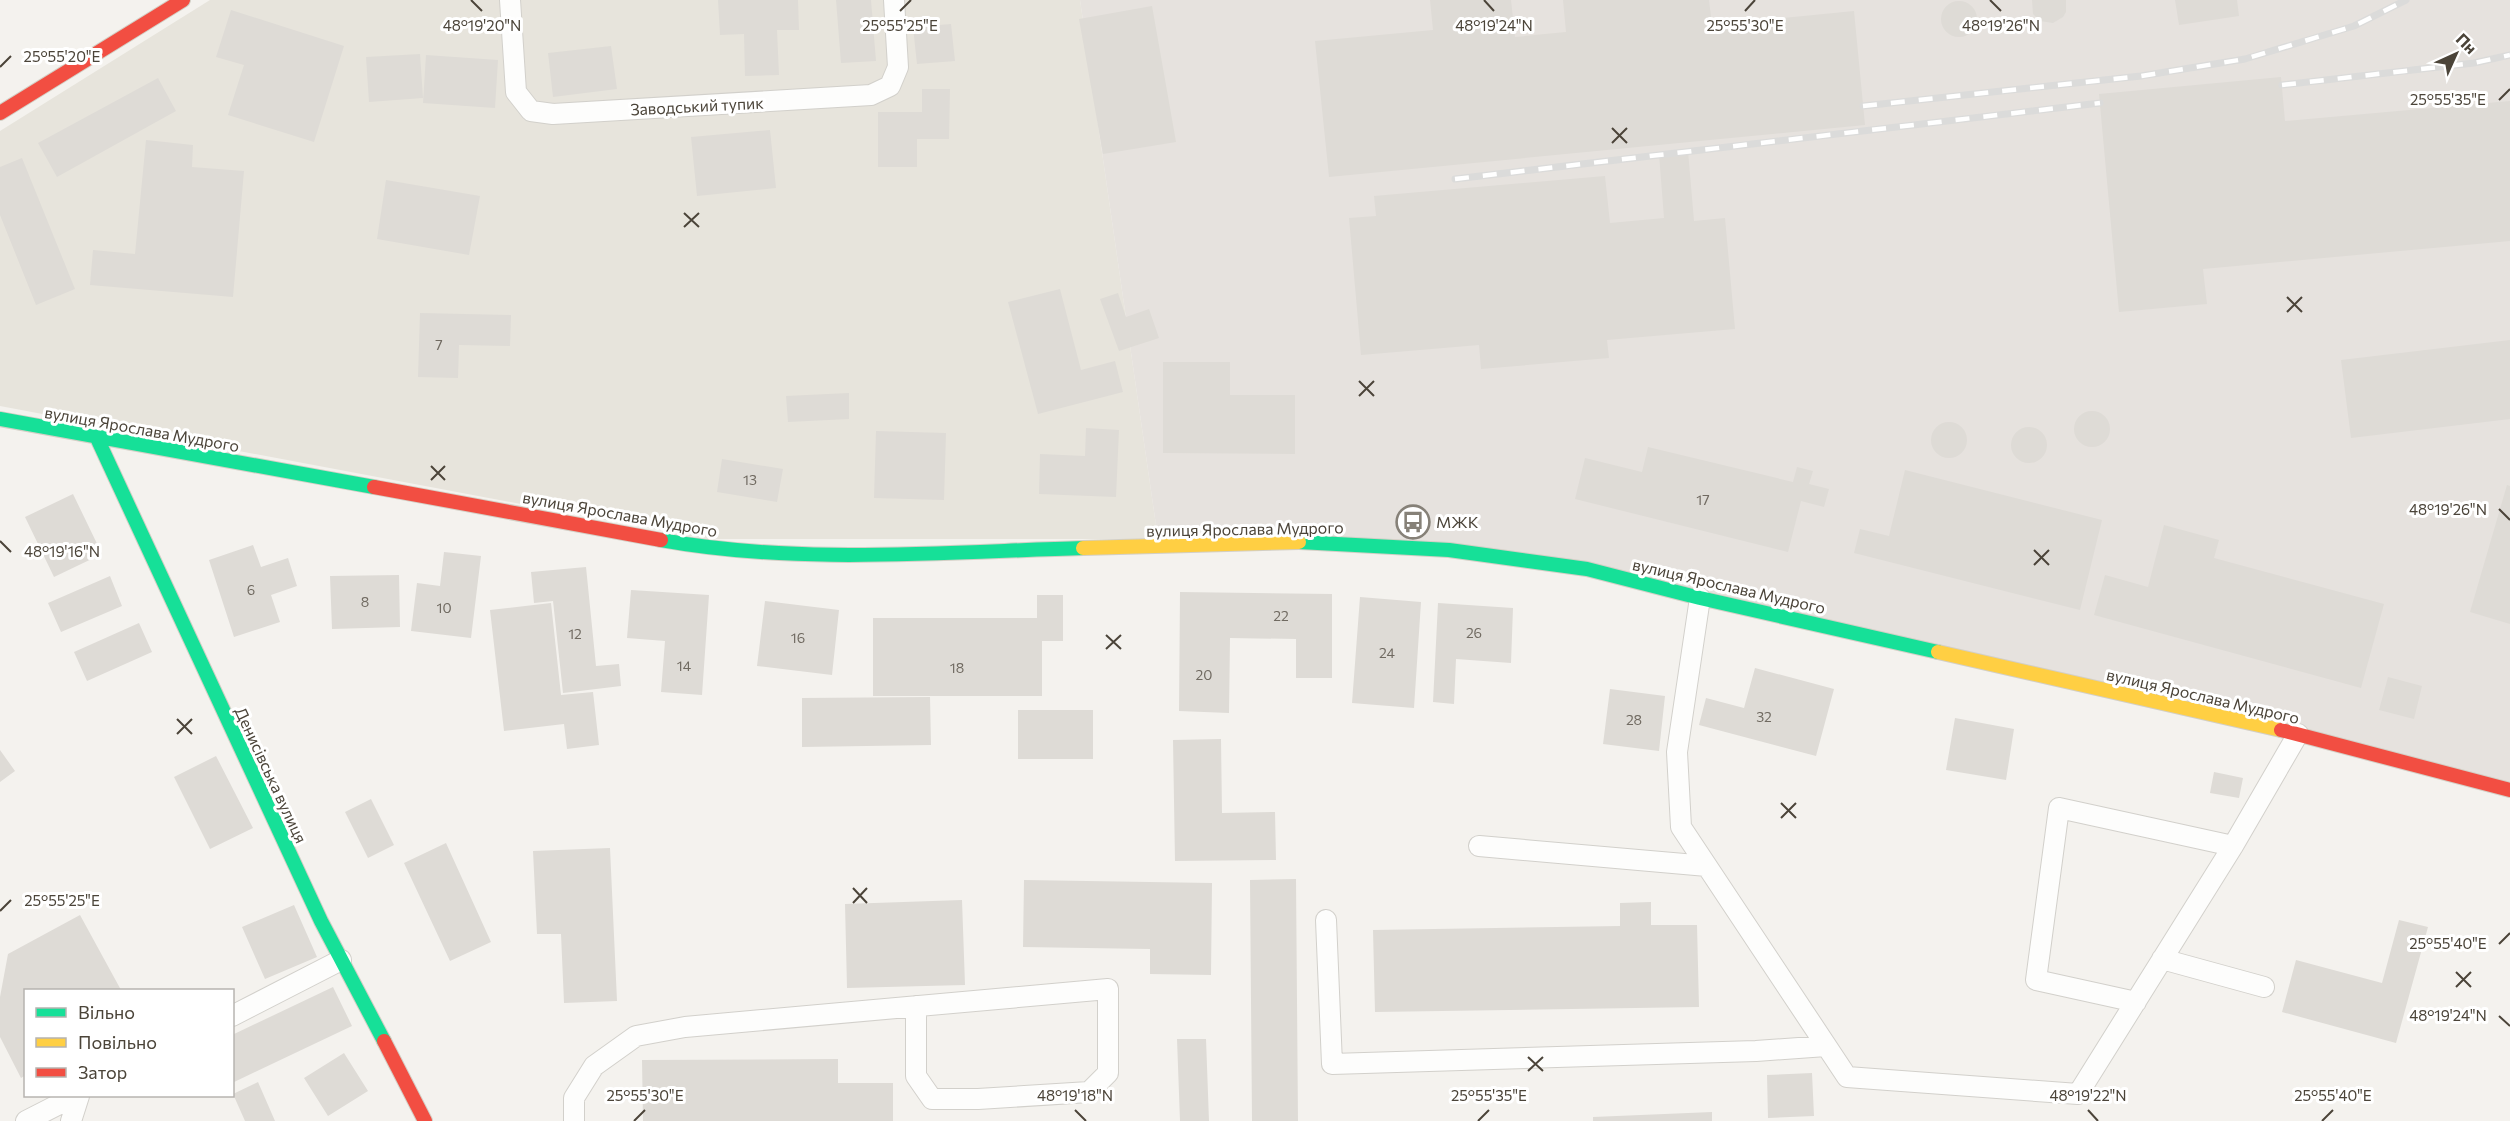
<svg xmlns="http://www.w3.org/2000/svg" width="2510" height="1121" font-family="Commissioner,sans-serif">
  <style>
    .residential { fill: #e7e4dc }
    .industrial { fill: #e6e2de }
    .building { fill: #dedbd6 }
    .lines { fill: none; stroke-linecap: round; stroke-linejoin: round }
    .lane-casing { stroke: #d2d0cb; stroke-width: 22 }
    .fast-casing { stroke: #d3cfc5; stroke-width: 16 }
    .slow-casing { stroke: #d3cfc5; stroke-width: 16 }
    .jam-casing { stroke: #d3cfc5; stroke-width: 16 }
    .lane { stroke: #fdfdfc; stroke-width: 20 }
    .fast { stroke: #16e098; stroke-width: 14 }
    .slow { stroke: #ffcf43; stroke-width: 14 }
    .jam { stroke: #f24e42; stroke-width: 14 }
    .rail-casing { stroke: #dbdbda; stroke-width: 7 }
    .rail { stroke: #fff; stroke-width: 4.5; stroke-dasharray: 14; stroke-linecap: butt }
    .ticks { fill: none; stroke: #4b4439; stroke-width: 2 }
    .labels { text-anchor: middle; stroke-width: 6; stroke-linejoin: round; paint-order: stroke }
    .number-label { font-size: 14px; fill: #706a61 }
    .street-label { font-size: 16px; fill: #4b4439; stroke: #fff }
    .poi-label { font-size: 16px; fill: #4b4439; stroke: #fff; text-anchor: start }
    .ticks-label { font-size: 15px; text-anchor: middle; fill: #4b4439; stroke: #fff; stroke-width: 6; stroke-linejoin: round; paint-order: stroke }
  </style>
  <rect width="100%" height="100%" fill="#f4f2ee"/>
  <!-- residential -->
  <path class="residential" d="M210,0H1080L1158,539H707L0,406V131Z"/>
  <!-- industrial -->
  <path class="industrial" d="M1080,0H2510V785L1595,564L1158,539Z"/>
  <!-- building -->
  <path class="building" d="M718,0H798L799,30H777L779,75L745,76L744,34L720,35Z
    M836,0H871L876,61L841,63Z
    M1430,0H1511L1515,37L1566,32L1563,0H1709L1712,25L1854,11L1865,125L1329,177L1315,41L1433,30Z
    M2032,0H2066V12L2063,17L2053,23L2040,21L2033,14Z
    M2175,0H2237L2239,16L2179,25Z
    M1941 19a18 18 0 1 1 36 0a18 18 0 1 1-36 0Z
    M1152,6L1176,142L1103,154L1079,19Z
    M231,10L344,46L314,142L228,115L244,65L216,57Z
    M951,24L955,61L917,64L913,27Z
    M611,46L617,89L553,97L548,53Z
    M420,54L423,98L369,102L366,57Z
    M426,55L498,60L495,108L423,103Z
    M2281,77L2285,121L2510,101V241L2203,269L2207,304L2119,312L2099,94Z
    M158,78L176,111L57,177L38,143Z
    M922,89H950L949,139H917V167H878V112H922Z
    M770,130L776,188L697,196L691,137Z
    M146,140L193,145L192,167L244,171L233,297L90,285L93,250L135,254Z
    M1688,151L1694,221L1725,218L1735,329L1607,340L1609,358L1481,369L1479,345L1361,355L1349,218L1376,216L1374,196L1605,176L1610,223L1664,218L1659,154Z
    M22,158L75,289L36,305L0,215V167Z
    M386,180L480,196L469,255L377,239Z
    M1060,289L1081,370L1115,361L1123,392L1038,414L1008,302Z
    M1118,293L1126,317L1149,309L1159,338L1119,351L1100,299Z
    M420,313L511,315L510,346L459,345L458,378L418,377Z
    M2510,340V419L2351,438L2341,360Z
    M1163,362H1230V395H1295V454L1163,453Z
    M849,393V419L788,422L786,396Z
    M2074 429a18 18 0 1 1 36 0a18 18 0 1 1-36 0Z
    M1931 440a18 18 0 1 1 36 0a18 18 0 1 1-36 0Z
    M2011 445a18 18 0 1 1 36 0a18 18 0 1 1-36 0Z
    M1086,428L1119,430L1116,497L1039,494L1040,454L1085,456Z
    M876,431L946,433L944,500L874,498Z
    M1648,447L1793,482L1797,467L1813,471L1809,484L1829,489L1824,507L1801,501L1788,552L1575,499L1585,458L1642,472Z
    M722,459L783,469L777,502L717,492Z
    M1905,470L2102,520L2080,610L1854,553L1860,529L1889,536Z
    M2507,485L2510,486V624L2470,612Z
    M73,494L102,554L54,577L25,517Z
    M2164,525L2219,540L2214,558L2384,604L2361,688L2094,615L2105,575L2148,587Z
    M253,545L261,567L288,558L297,586L271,595L280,622L234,637L209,560Z
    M444,552L481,556L471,638L411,631L417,583L440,586Z
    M586,567L596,666L619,664L621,686L563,693L553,601L534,603L531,572Z
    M399,575L400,627L332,629L330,576Z
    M110,576L122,606L61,632L48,603Z
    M631,590L709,595L702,695L661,692L665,641L627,638Z
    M1180,592L1332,594V678H1296V639L1230,638L1229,713L1179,711Z
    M1037,595H1063V641H1042V696H873V618H1037Z
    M1360,597L1421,602L1414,708L1352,703Z
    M765,601L839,610L832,675L757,666Z
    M551,603L561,695L593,692L599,745L567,749L564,724L504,731L490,610Z
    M1438,603L1513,608L1511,663L1456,659L1454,704L1433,702Z
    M139,623L152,652L87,681L74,652Z
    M1755,668L1834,689L1816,756L1699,725L1706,698L1744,708Z
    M2388,677L2422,686L2414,719L2379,710Z
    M1610,689L1665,696L1659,751L1603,744Z
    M930,697L931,745L802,747V698Z
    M1018,710H1093V759H1018Z
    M1955,718L2014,729L2006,780L1946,770Z
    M1221,739L1222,813L1275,812L1276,860L1175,861L1173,740Z
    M0,750L15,771L0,782Z
    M216,756L253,828L210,849L174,777Z
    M2214,772L2243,778L2239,798L2210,793Z
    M371,799L394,845L368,858L345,812Z
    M446,843L491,942L450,961L404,863Z
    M610,848L617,1001L564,1003L561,934H537L533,851Z
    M1296,879L1298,1121H1252L1250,880Z
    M1024,880L1212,883L1211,975L1150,974V949L1023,947Z
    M962,900L965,985L847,988L845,904Z
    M1651,902V925H1697L1699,1007L1375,1012L1373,930L1620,926V903Z
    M294,905L317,957L265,979L242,927Z
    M80,915L121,990H26V1075L21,1078L0,1037V997L8,954Z
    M2399,920L2428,927L2396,1043L2282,1012L2296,960L2382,983Z
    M333,987L352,1026L232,1083V1035Z
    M1177,1039H1206L1209,1121H1180Z
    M344,1053L368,1091L328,1116L304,1078Z
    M838,1059V1083H893V1121H643L642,1060Z
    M1812,1073L1814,1116L1768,1118L1767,1075Z
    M258,1082L275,1121H245L233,1094Z
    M1712,1112V1121H1593V1117Z"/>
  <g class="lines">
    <defs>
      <path id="lane" d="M510,0L516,92L531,111L553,114L871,95L890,86L898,67L894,0
        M1700,598L1677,752L1681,827L1847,1077L2078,1094L2233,846L2298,734
        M1479,846L1707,866
        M1326,920L1332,1064L1756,1051L1826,1046
        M2162,959L2264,987
        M2136,1002L2036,980L2059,808L2233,846
        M232,1016L341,960
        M26,1121L75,1096
        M71,1121L79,1096
        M574,1121V1098L594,1066L636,1036L685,1027L1108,989V1073L1089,1092L978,1099H932L916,1076V1006"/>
      <path id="fast" d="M0,419L374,487
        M97,438L321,921L384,1041
        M661,540C798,565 945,552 1083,548
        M1299,542L1449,550L1587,569L1700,598L1938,652"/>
      <path id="slow" d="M1083,548L1299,542
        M1938,652L2281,730"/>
      <path id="jam" d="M0,113L183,0
        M374,487L661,540
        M2281,730L2510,790
        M384,1041L425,1121"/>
    </defs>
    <!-- lane casing -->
    <use href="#lane" class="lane-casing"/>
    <!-- fast casing -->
    <use href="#fast" class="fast-casing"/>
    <!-- slow casing -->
    <use href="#slow" class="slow-casing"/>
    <!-- jam casing -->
    <use href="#jam" class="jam-casing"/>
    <!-- lane -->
    <use href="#lane" class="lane"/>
    <!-- fast -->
    <use href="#fast" class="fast"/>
    <!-- slow -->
    <use href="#slow" class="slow"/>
    <!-- jam -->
    <use href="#jam" class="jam"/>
    <defs>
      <path id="rail" d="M2282,85L2474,63L2510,55
        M1863,106L2141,76L2245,59L2354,26L2406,0
        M1455,179L2100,103"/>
    </defs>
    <!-- rail casing -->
    <use href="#rail" class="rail-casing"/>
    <!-- rail -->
    <use href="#rail" class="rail"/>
  </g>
  <!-- ticks -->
  <path class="ticks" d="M471,0L482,11M1484,0L1494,11M1990,0L2001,11M900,11L911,0M1745,11L1755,0M0,67L11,56M2499,100L2510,89M1612,128L1627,143M1612,143L1627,128M684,213L699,227M684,227L699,213M2287,297L2302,312M2287,312L2302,297M1359,381L1374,396M1359,396L1374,381M431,466L445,480M431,480L445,466M2499,509L2510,520M0,541L11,552M2034,550L2049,565M2034,565L2049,550M1106,635L1121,649M1106,649L1121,635M177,719L192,734M177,734L192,719M1781,803L1796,818M1781,818L1796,803M853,888L867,903M853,903L867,888M0,911L11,900M2499,944L2510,933M2456,972L2471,987M2456,987L2471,972M2499,1016L2510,1026M1528,1057L1543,1071M1528,1071L1543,1057M1075,1110L1086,1121M2088,1110L2098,1121M634,1121L645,1110M1478,1121L1489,1110M2322,1121L2333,1110"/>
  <!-- icons -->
  <defs>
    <symbol id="bus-ring" viewBox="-11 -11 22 22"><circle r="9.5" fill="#fff" stroke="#868178" stroke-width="1.5"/><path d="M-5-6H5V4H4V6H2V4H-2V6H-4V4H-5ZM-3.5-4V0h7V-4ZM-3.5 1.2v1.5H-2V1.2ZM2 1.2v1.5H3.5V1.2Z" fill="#868178"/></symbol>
  </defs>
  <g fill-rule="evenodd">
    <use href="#bus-ring" x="1394" y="503" width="38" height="38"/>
  </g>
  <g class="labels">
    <!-- number labels -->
    <g class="number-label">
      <text x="439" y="350">7</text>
      <text x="750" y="485">13</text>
      <text x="1703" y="505">17</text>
      <text x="251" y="595">6</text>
      <text x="365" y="607">8</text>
      <text x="444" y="613">10</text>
      <text x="1281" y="621">22</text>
      <text x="1474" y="638">26</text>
      <text x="575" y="639">12</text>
      <text x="798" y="643">16</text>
      <text x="1387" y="658">24</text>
      <text x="684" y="671">14</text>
      <text x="957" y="673">18</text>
      <text x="1204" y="680">20</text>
      <text x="1764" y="722">32</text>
      <text x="1634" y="725">28</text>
    </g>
    <!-- street labels -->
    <g class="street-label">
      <text transform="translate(697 106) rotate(-3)" y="6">Заводський тупик</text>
      <text transform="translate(142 429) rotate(10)" y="6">вулиця Ярослава Мудрого</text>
      <text transform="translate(620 514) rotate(10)" y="6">вулиця Ярослава Мудрого</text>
      <text transform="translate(1245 529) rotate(-1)" y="6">вулиця Ярослава Мудрого</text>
      <text transform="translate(1729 586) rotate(13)" y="6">вулиця Ярослава Мудрого</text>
      <text transform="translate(2203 696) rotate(13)" y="6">вулиця Ярослава Мудрого</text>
      <text transform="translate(271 775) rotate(65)" y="6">Денисівська вулиця</text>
    </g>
    <!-- poi labels -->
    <g class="poi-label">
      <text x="1436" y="528">МЖК</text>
    </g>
  </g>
  <g class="ticks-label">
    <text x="482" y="31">48°19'20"N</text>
    <text x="900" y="31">25°55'25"E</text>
    <text x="1494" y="31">48°19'24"N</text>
    <text x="1745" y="31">25°55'30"E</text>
    <text x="2001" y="31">48°19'26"N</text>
    <text x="62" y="62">25°55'20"E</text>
    <text x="2448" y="105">25°55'35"E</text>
    <text x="2448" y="515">48°19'26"N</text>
    <text x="62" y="557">48°19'16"N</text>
    <text x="62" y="906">25°55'25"E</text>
    <text x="2448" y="949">25°55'40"E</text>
    <text x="2448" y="1021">48°19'24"N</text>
    <text x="645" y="1101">25°55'30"E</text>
    <text x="1075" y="1101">48°19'18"N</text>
    <text x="1489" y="1101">25°55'35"E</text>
    <text x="2088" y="1101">48°19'22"N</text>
    <text x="2333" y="1101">25°55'40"E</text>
  </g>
  <!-- legend -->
  <rect x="24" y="989" width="210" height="108" fill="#ffffff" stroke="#b7b4b0" stroke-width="1.5"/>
  <rect x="36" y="1008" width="30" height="9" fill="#16e098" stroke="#b7b4b0" stroke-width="1.5"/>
  <text x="78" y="1019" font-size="18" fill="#4b4439">Вільно</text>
  <rect x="36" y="1038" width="30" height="9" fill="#ffcf43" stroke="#b7b4b0" stroke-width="1.5"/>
  <text x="78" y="1049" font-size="18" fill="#4b4439">Повільно</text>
  <rect x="36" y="1068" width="30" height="9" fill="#f24e42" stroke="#b7b4b0" stroke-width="1.5"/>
  <text x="78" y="1079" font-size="18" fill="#4b4439">Затор</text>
  <!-- north arrow -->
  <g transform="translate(2456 54) rotate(45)" stroke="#ffffff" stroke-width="4.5" paint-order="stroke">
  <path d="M0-4.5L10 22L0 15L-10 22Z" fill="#4b4439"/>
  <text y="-9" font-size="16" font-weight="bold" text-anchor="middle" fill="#4b4439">Пн</text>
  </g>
</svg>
